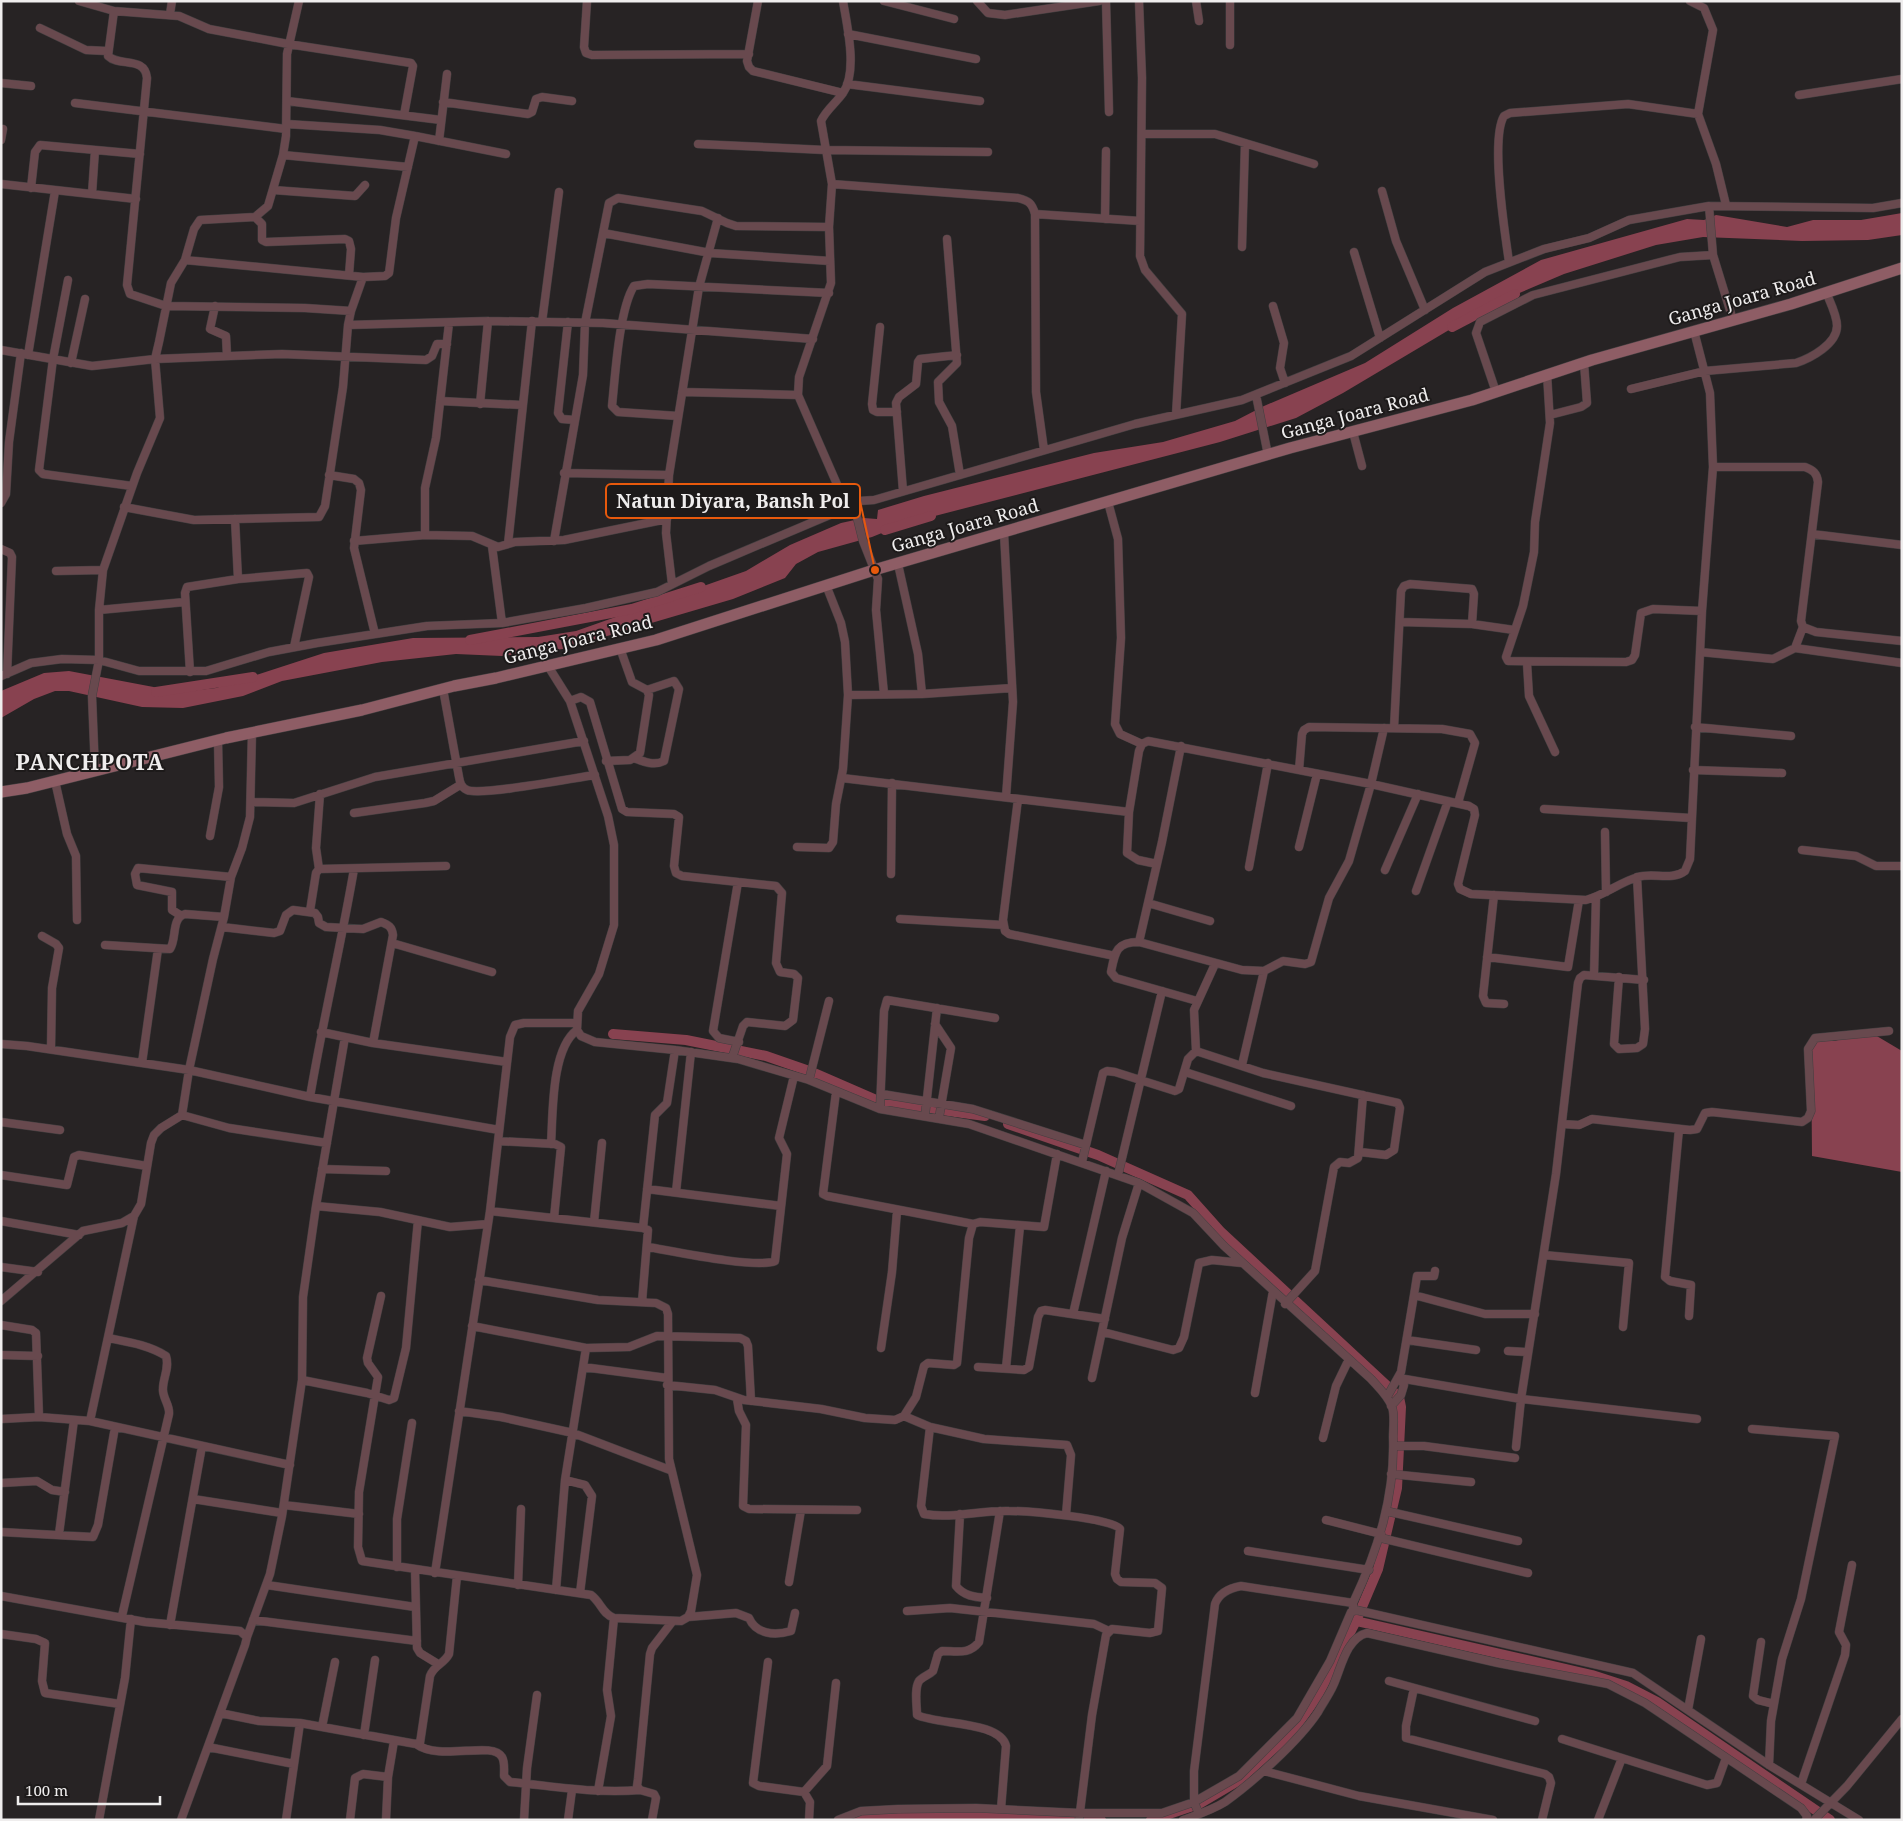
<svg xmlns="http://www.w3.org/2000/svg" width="1903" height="1821" font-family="'Noto Serif',serif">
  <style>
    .water { fill: #884250 }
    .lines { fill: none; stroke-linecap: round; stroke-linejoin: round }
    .canal { stroke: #884250; stroke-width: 10 }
    .minor-casing { stroke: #433f40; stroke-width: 9 }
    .secondary-casing { stroke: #433f40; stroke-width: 12 }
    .minor { stroke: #68494e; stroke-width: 8 }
    .secondary { stroke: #8e5d65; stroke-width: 11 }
    .labels { text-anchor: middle; stroke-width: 4; stroke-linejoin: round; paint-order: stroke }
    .street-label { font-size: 18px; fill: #efeded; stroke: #1d1a1a }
    .district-label { font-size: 22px; font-weight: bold; letter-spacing: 1px; fill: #efeded; stroke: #1d1a1a }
    .leader { fill: none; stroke: #e8590c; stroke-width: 2 }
    .callout-dot { fill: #e8590c; stroke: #1d1a1a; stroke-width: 2 }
    .callout { fill: #1d1a1a; stroke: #e8590c; stroke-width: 2 }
    .callout-label { font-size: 19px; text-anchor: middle; font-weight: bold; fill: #efeded }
  </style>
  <rect width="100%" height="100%" fill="#272324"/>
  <!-- water -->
  <path class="water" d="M1902,213V235L1868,240L1802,241L1703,237L1656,245L1564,274L1491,305L1343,393L1296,418L1220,442L904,524L872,537L818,552L796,564L785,578L733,599L563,649L502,656L456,654L382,662L282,681L243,696L183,708L142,707L69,691H55L34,699L1,718V691L44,673L69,671L180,692L216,688L324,653L413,638L538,637L576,631L746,571L790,545L841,523L864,518L877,519L878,510L924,496L1094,453L1163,442L1235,421L1264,406L1365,363L1453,308L1541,260L1687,219L1704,220L1716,215L1787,227L1813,220H1861Z
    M1870,1032L1902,1051V1172L1812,1156L1811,1039L1834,1041Z"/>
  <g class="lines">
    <!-- canal -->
    <path class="canal" d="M1452,327L1515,294
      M885,530L931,516
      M470,640L632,609L701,587
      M156,692L253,677
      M613,1034L686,1040L766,1056L812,1072L881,1102L985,1116
      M1008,1124L1098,1155L1188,1195L1221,1232L1399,1397L1401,1407L1397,1488L1378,1569L1356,1621L1317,1697L1291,1733L1238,1781L1199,1804L1151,1820
      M1356,1621L1592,1675L1626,1686L1657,1702L1830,1820
      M853,1820L860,1817L968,1814L1101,1820"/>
    <defs>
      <path id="minor" d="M79,1L114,11L179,16L209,29L288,44L411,63L413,66L404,115
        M299,1L287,54L286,136L283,155L268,206L255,217L200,220L194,229L185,260L171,283L159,342L155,359L160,418L137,473L103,570L99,610V660L139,671H206L269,652L317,643L427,626L502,623L586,608L657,592L709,566L839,511L843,507V498L798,395L799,377L831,283L829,227L832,184L821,121C826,110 836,103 843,93C858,71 847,26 843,1
        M587,1L584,47L586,53L592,55L749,54
        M758,1L747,61L749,67L753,71L843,93
        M884,1L954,19
        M977,1L988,13L1005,15L1099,1
        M1106,1L1109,112
        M1139,1L1142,78L1140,256L1145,270L1182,314L1176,415
        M1196,1L1199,21
        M1690,1L1704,8L1713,30L1698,114
        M114,11L108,56C119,67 145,56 147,78L127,285L130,294L166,306L305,308L351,311L363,277L385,276L389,273L396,218L415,136L380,130L287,124
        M170,14L172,1
        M40,28L86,50L107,51
        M848,34L976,59
        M1230,45V1
        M1,83L31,86
        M847,84L980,101
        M1799,95L1902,79
        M287,101L441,120
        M443,102L528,114L532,112L536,99L542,97L572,101
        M75,103L286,129
        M1142,134H1215L1314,164
        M415,136L506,154
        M1,140L3,129
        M439,141L447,74
        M698,144L825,150L988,152
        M283,155L408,167
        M1,184L136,199
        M832,184L1018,198C1029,201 1032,203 1035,214L1036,392L1044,450
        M31,188L35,152L40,145L140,154
        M273,190L355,196L365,185
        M1382,191L1396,241L1425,310
        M92,194L95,150
        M1709,206L1713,255L1733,320
        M1035,214L1140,221
        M255,217L262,224V240L266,242L345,239L349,241L351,249L349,275
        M1105,219L1106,151
        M603,233L710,253L830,261
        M947,239L957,363L938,382L939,402L952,426L960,475
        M1242,247L1245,143
        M1354,252L1380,338
        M185,260L363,277
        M1509,262C1505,234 1490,139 1504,116L1510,113L1628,104L1698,114L1716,164L1726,205
        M68,280L53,359L39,470L43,474L132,486
        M215,306L210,329L226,336L227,356
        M1273,306L1284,343L1280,368L1285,383
        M542,322L559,192
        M568,322L558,413L562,419L575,420
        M348,325L488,321L603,323L813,339
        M880,327L872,404L873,410L877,412H897
        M1,350L92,366L155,359L282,354L426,360L432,356L437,344H447
        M28,355L55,191
        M71,363L85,299
        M1547,374L1550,423L1535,522L1534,552L1523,606L1506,657L1508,661L1626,662L1632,660L1635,655L1641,613L1653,609L1702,611
        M1631,389L1705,371L1796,363C1811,358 1837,344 1837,326C1837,315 1830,302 1826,292
        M682,392L798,395
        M1496,392L1476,333L1480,322L1533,295L1680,257L1713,255
        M1256,395L1268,455
        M440,401L522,405
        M480,404L488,321
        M1550,415L1581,407L1587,403L1584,363
        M678,416L618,412L612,406C615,378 619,309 634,286L648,284L829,293
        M1353,432L1362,466
        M1713,467H1805C1813,470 1817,473 1818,482L1801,621L1803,627L1816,632L1902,641
        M564,473L669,475
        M329,475L354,479L359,483L361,490L354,548L375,634
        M903,491L896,403L899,397L916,384L918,362L920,359L957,355
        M853,501L863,541L878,579L876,610L884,694
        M844,502L874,500L1135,424L1242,400L1351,356L1485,272L1544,249L1589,238L1629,220L1709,206L1873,208L1902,203
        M1108,502L1118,539L1121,638L1115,724L1120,734L1142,744
        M1,503L6,494L9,442L21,353
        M124,507L194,520L319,517L325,506L343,387L348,325L351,311
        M235,519L238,579
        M1004,533L1013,702L1006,797
        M1812,534L1902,545
        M425,535V488L436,438L449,323
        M354,541L425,535L472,536L498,547L515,542L564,540L667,519
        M554,541L583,375L585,323L609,203L618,198L702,211L727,223L736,226L829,227
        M508,544L532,321
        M492,546L502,623
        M1,549L10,553L12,557L7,674
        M898,564L918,654L922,694
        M56,571L103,570
        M672,584L666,533L669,475L699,287L718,218
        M99,610L185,602
        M1400,622L1472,624L1514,630
        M1795,648L1902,663
        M1700,652L1773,659L1795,648L1803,627
        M1527,663L1529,696L1555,752
        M548,666L570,701L608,816L614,845V925L599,974L578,1011L577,1030L581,1036L595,1042L675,1050L738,1059L809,1080L880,1109L969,1124L1139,1183L1193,1213L1224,1246L1371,1379C1379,1388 1388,1396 1392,1407C1395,1416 1393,1428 1393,1437C1395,1496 1378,1550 1353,1603V1611
        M190,672L185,593L187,587L238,579L307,573L309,577L294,647
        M1,676L31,663L62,659L99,660L92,696L95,770
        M443,689L459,777C460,783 461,787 467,790C482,796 573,778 595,775
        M848,695L922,694L1012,688
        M570,701L581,697L590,702L622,809L627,812L674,814L679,817L674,866L676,873L682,876L776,886L782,893L776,963L780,972L794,974L798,978L793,1020L785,1026L747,1022L743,1026L732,1058
        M1695,727L1791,736
        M1394,728L1401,591L1404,586L1410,584L1472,589L1474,594L1472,624
        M636,759C646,762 654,766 664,761L679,689L674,681L647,690
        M606,761L630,760L640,753L649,695L647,690L632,682L620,648
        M1299,770L1302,734L1304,730L1309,727L1442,729L1470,734L1475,743L1458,803
        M1693,770L1782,773
        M842,778L1129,812
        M55,781L67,834L76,856L77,920
        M1018,799L1003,920L1005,931L1009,934L1115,956
        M251,802L294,803L375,777L584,741
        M1544,809L1691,818
        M354,813L425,803L434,801L460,785
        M1605,832L1606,892
        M210,836L219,787L218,740
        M797,847L829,848L833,842L836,804L843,769L848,695L845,642L841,623L826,585
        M1299,847L1317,774
        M1802,850L1856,856L1876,866H1902
        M1157,864L1138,860L1127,853L1129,812L1139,751L1142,744L1148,741L1371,784L1469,806L1474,809L1475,815L1458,884L1460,889L1471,894L1586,900C1605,895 1620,882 1638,877C1652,872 1672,881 1685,871L1690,859L1702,611L1713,467L1710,393L1694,331
        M1249,867L1268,763
        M319,869L316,848L320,794
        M1385,870L1418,794
        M891,874L892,783
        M738,882L713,1031L719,1038L739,1042
        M1416,891L1448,801
        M1494,895L1483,996L1486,1003L1504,1004
        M1148,903L1210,921
        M310,911L316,873L319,869L446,866
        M180,915L172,910V892L137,885L135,874L138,868L231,877
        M900,919L1003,925
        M222,927L274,933L280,931L286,915L293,910L315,913L318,917L319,923L326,927L363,929L381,922C389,925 392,927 393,935L373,1043
        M42,936L56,944L59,948L52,988L51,1049
        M1139,942L1162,842L1181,746
        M392,943L492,972
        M105,945L170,949C177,939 171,918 185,914L224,917
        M1487,957L1568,967L1579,900
        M1594,975L1596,897
        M1619,977L1614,1044L1619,1049L1637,1048L1643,1044L1645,1029L1637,877
        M1644,980L1584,975L1580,978L1578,983L1556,1174L1521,1399L1697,1419
        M1197,1001L1116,978L1111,972C1115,952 1116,942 1139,942L1242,970L1264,971L1283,961L1305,964L1311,962L1329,898L1349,861L1371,784L1384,728
        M935,1024L951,1048L939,1118
        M321,1032L373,1043L507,1062
        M1,1044L27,1046L189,1070L310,1097L499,1130
        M1196,1051L1194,1010L1215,964
        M142,1063L158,949
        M1242,1065L1264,971
        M1185,1072L1291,1106
        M809,1080L829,1001
        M836,1092L823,1194L827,1196L973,1224
        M882,1094L973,1109L1086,1145
        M310,1097C323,1020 341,945 354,869
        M880,1109L884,1011L887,1000L995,1018
        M182,1115L229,1128L327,1143
        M925,1116L937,1008
        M1,1122L60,1130
        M1562,1124L1579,1125L1592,1119L1690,1130L1697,1129L1705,1113L1712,1112L1802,1122L1808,1118L1811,1111L1808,1049L1815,1038L1889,1031
        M1679,1129L1665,1277L1670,1281L1691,1285L1689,1316
        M498,1141L555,1144L561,1147L554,1218
        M551,1144C553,1114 551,1049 577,1030
        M1082,1162L1103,1073L1107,1071L1115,1072L1175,1091L1179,1089L1188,1059L1196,1051L1263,1073L1398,1103L1400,1108L1394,1150L1386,1155L1360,1152
        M322,1169L386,1171
        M1,1175L67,1185L74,1157L79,1155L147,1166
        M1118,1175L1162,991
        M647,1189L781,1206
        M676,1192L691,1052
        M316,1206L380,1212L450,1227L488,1224
        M490,1211L643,1228L648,1230L642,1302
        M1,1221L79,1235
        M594,1222L602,1143
        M643,1228L655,1115L667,1103L675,1050
        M648,1247C672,1251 756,1269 775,1261L787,1154L779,1138L794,1076
        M1544,1255L1629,1263L1623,1327
        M1,1267L38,1272
        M1414,1295L1417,1276H1434L1435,1271
        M381,1296L367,1358L368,1363L378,1377L359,1492L358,1547L362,1561L591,1595C601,1602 602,1614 614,1618L681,1621L688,1617L691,1611L697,1575L669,1459L668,1314L666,1308L656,1303L598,1300L479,1280
        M1,1301L83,1231L122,1223L134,1216L141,1204L151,1143L154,1135L161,1128L182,1115L189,1070L213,959L224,917L231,877L242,848L250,817L252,732
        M1285,1304L1315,1271L1334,1167L1340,1162L1349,1163L1358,1158L1363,1095
        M1073,1314L1106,1171
        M1,1325L32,1330L36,1333L39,1417
        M472,1326L586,1348L629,1347L657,1336L740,1338L746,1341L748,1346L751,1401
        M1103,1332L1173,1350L1179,1348L1184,1337L1199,1263L1212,1260L1242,1263
        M108,1338C128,1342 149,1345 166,1356C170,1369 162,1379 163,1391C164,1400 170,1406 169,1414L122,1616
        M1407,1340L1476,1350
        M881,1348L892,1272L897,1211
        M1508,1351L1528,1352
        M1,1355L38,1356
        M583,1367L667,1378
        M978,1367L1024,1370L1029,1367L1038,1317L1041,1311L1045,1310L1105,1319
        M1006,1368L1020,1226
        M1092,1378L1122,1238L1139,1183
        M1399,1378L1521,1399L1516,1447
        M302,1380L367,1393L389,1400L394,1398L406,1348L418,1220
        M667,1385L715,1390L744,1400L821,1409L865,1418L895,1420L904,1416L916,1397L924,1366L928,1363L954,1365L957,1363L969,1238L973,1224L980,1222L1044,1227L1057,1154
        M1255,1393L1273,1291
        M1387,1397L1401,1372L1414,1295L1485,1314H1535
        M737,1399L739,1411L746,1425L743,1506L749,1509L857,1510
        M1391,1406L1401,1395L1404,1385L1399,1378
        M459,1411L501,1417L573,1433L670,1470
        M904,1416L930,1427L984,1439L1067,1445L1071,1455L1066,1515
        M1,1419L39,1417L90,1421L290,1465
        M90,1421L134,1216
        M930,1427L921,1506L924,1514C952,1519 981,1510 1009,1511C1026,1511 1114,1518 1120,1529L1115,1574L1117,1579L1121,1582L1155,1583L1162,1588L1158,1631L1150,1633L1112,1629L1106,1635L1092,1715L1079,1820
        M1752,1429L1835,1436L1801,1599L1782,1659L1771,1721L1769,1765
        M1323,1438L1336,1386L1349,1359
        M1394,1446H1424L1515,1458
        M1391,1474L1471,1482
        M565,1480L585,1485L592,1496L580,1593
        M1,1483L37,1481L52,1490L65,1492
        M193,1499L282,1513
        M284,1505L359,1514
        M1000,1511L979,1642C969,1655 957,1651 942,1651L938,1654L933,1671C929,1675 922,1677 919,1681C914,1689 917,1706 917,1715C938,1725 1000,1721 1006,1746L1001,1809
        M1386,1511L1518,1541
        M960,1514L956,1586C964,1596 974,1597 987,1598
        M1326,1520L1381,1534
        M1,1532L93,1537L98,1525L115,1427
        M59,1534L74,1420
        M1381,1538L1528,1573
        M1248,1551L1369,1570
        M397,1567V1519L412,1423
        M415,1569L417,1648L420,1653L438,1664
        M435,1573L490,1211L510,1037L515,1025L524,1023H577
        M789,1582L801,1510
        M267,1585L415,1607
        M518,1585L521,1509
        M556,1590L565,1480L586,1348
        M1,1596L145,1622L240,1631L247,1637L245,1645L181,1820
        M907,1611L950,1608L1094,1624L1109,1631
        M688,1617L736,1613L749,1618C756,1634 774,1636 791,1631L795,1613
        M253,1620L417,1641
        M170,1625L202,1446
        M1,1634L36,1639L45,1643L42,1681L45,1693L120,1704
        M247,1637L270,1574L282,1516L302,1380L303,1297L316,1206L345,1037
        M1761,1642L1753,1696L1758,1700L1774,1704
        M768,1662L753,1783L759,1786L804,1792L810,1802L809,1820
        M1389,1681L1535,1721
        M1414,1688L1406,1726V1738L1545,1774L1549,1777L1551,1783L1542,1820
        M1688,1710L1701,1639
        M220,1713L259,1721L300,1723L416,1744L420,1743L430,1676C434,1665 444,1664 449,1654L457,1576
        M322,1727L335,1662
        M364,1735L375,1660
        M1562,1739L1707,1785L1717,1783L1726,1758
        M416,1744C440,1762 492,1740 502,1757C505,1762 504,1770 504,1776L510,1782C554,1786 596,1794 640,1790
        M208,1747L294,1764
        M1264,1771L1359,1796L1493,1820
        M1801,1784L1845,1655L1846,1645L1839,1632L1852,1565
        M598,1791L611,1716L607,1690L614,1618
        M804,1792L827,1766L836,1683
        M1199,1814L1194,1802V1771L1215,1604C1219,1593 1230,1588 1241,1586L1353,1603
        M99,1820L125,1678L131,1619
        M286,1820L300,1723
        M350,1820L355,1778L363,1774L388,1777
        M386,1820L388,1777L394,1741
        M524,1820L527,1768L537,1695
        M568,1820L572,1790
        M652,1820L656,1798L654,1794L640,1790L637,1786L638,1779L650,1654L652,1648L672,1622
        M838,1820L861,1811L898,1809L976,1808L1080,1813H1162L1194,1802L1239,1776L1297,1718L1330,1661L1351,1612L1356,1610L1633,1673L1769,1765L1859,1820
        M1183,1820C1197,1815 1212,1810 1225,1802C1253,1782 1299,1741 1318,1712C1323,1703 1329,1695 1333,1686C1341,1669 1346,1638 1367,1633L1498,1663L1608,1684L1645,1703L1801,1808L1807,1816L1806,1820
        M1598,1820L1622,1758
        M1814,1820L1847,1786L1902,1719"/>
      <path id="secondary" d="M1,792L27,788L226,738L362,710L454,686L496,678L656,640L874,570L1290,448L1472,400L1592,360L1791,304L1902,268"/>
    </defs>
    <!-- minor casing -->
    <use href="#minor" class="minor-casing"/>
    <!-- secondary casing -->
    <use href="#secondary" class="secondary-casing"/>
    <!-- minor -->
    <use href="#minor" class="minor"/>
    <!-- secondary -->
    <use href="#secondary" class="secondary"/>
  </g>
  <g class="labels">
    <!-- street labels -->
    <g class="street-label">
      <text transform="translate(1742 299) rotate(-16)" y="6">Ganga Joara Road</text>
      <text transform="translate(1355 414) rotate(-15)" y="6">Ganga Joara Road</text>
      <text transform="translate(965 526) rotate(-16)" y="6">Ganga Joara Road</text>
      <text transform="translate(578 640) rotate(-14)" y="6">Ganga Joara Road</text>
    </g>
    <!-- district labels -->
    <g class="district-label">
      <text x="90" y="770">PANCHPOTA</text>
    </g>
  </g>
  <!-- callouts -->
  <path class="leader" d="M875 570L860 501"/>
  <circle class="callout-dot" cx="875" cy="570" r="5"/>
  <rect class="callout" x="606" y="484" width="254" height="34" rx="5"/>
  <g class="callout-label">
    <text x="733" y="508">Natun Diyara, Bansh Pol</text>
  </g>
  <!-- border -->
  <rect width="1903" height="1821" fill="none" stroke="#efeded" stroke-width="5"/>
  <!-- scale -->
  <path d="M18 1796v8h142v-8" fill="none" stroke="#efeded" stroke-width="2.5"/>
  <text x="25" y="1796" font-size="15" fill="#efeded" stroke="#1d1a1a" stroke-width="4" paint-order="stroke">100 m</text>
</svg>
